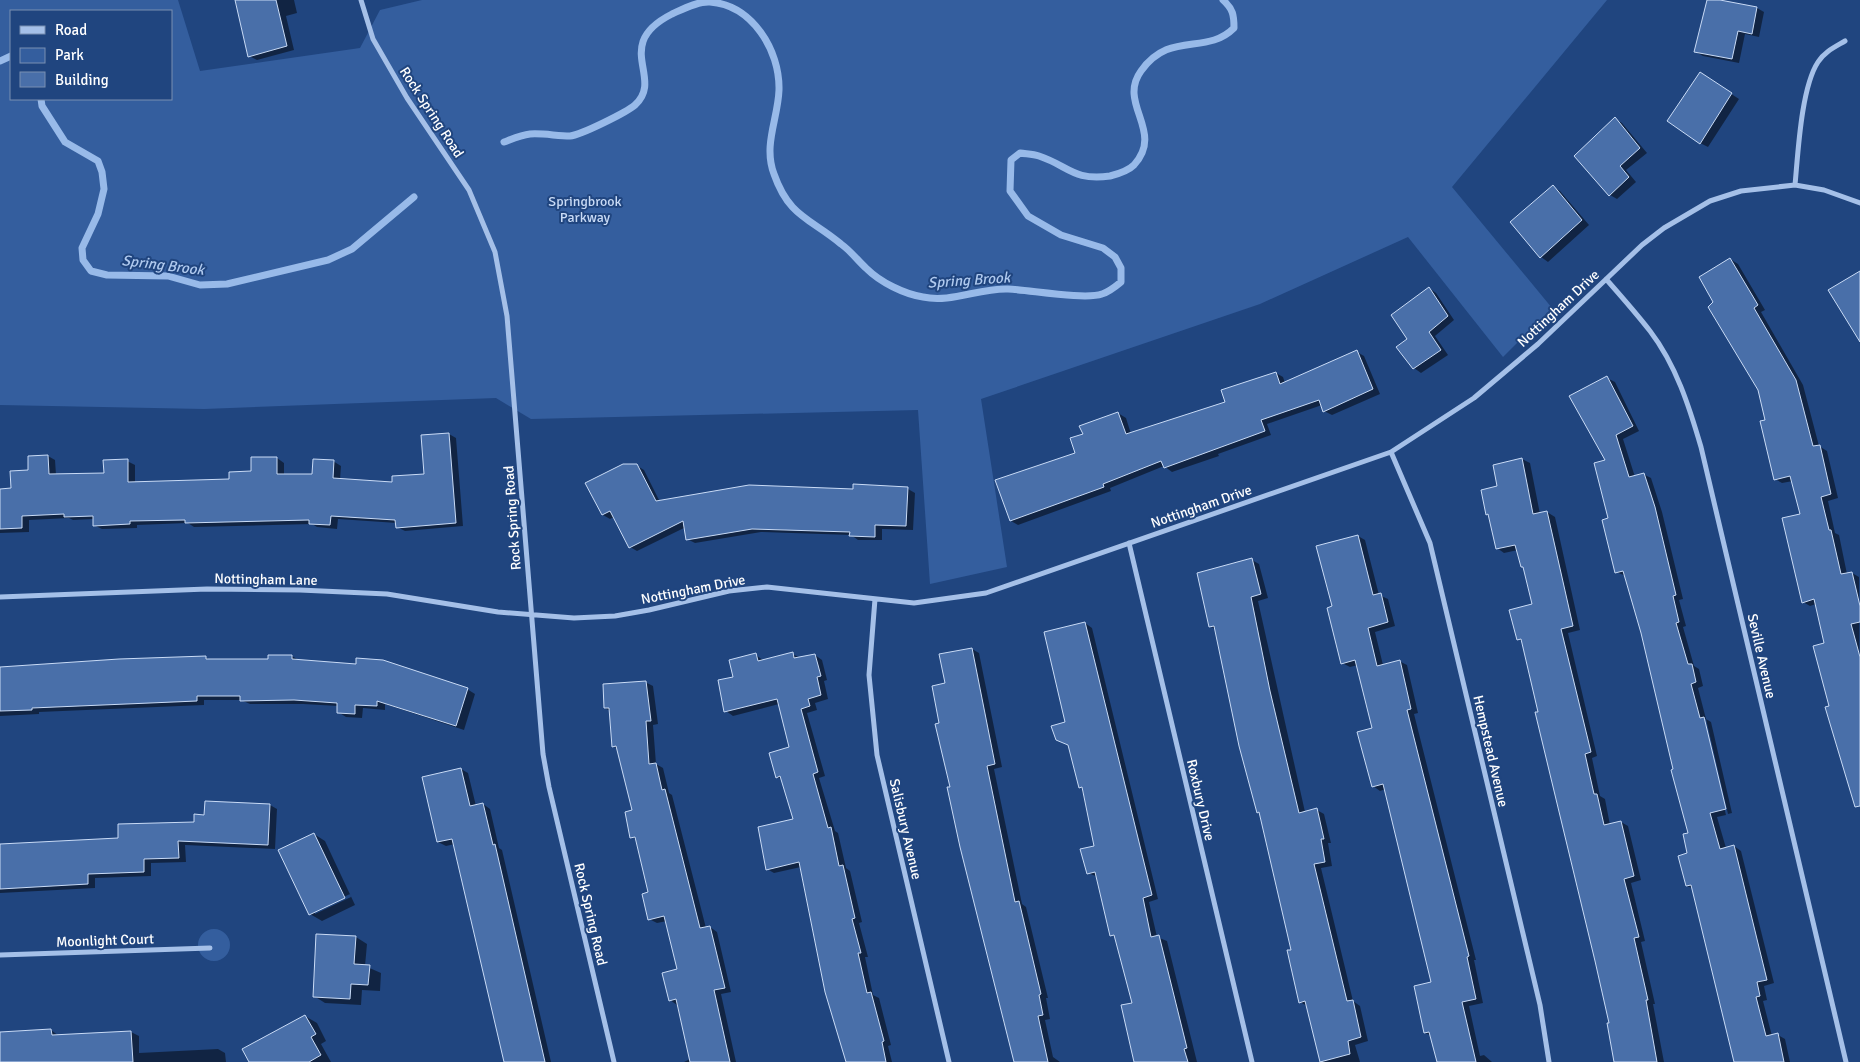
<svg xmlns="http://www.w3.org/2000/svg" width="1860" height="1062" font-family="Signika,sans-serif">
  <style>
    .green { fill: #345e9e; fill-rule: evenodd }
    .shadow { fill: #0007; fill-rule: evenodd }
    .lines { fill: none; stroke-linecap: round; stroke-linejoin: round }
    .stream { stroke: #98bae9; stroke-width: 7 }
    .building { fill: #496fa9; stroke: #c9dbf6 }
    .minor { stroke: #a5c0e8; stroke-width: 5 }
    .labels { text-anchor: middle; stroke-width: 4; stroke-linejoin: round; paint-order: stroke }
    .street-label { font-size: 14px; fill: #fff; stroke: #20457f }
    .park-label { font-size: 14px; fill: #c9dbf6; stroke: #20457f }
    .water-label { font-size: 15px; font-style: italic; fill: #b0caef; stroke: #20457f }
  </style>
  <rect width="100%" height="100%" fill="#20457f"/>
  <!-- green -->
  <path class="green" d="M0,0H178L200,71L360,48L380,10L422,0H1607L1452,187L1552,308L1503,357L1408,237L1260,304L981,399L1007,567L930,584L918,410L531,419L496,398L204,409L0,405ZM11,11H171V99H11Z
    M198 945a16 16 0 1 1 32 0a16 16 0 1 1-32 0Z"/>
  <!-- shadow -->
  <path class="shadow" d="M237,0H294L297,13L286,16L294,50L257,60L249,56Z
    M1708,0L1757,8L1764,12L1759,37L1745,34L1739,63L1703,56L1696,52Z
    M1707,78L1739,99L1708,147L1700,143Z
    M1615,119L1622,123L1647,153L1626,170L1636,182L1617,199L1610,195Z
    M1553,187L1560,191L1589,225L1548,262L1541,257L1512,222Z
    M1730,259L1738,264L1765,310L1761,312L1803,385L1819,446L1827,451L1838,498L1828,501L1835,533L1839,535L1847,574L1852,573L1859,577L1860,792L1831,707L1826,644L1816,604L1810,606L1803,602L1802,515L1793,481L1782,483L1775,479L1760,390L1715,303Z
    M1429,288L1436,293L1454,320L1435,336L1448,355L1421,373L1414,368L1398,347L1409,339Z
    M1357,352L1364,356L1380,394L1332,415L1324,411L1322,405L1267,424L1271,435L1218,454L1219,456L1172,472L1164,466L1110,488L1111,491L1018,525L1011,521L1077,454L1085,435L1118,413L1126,418L1131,434L1226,403L1276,373L1283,377L1285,383Z
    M1607,378L1615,382L1639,431L1623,439L1635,477L1643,474L1651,478L1662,512L1683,599L1679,600L1686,626L1683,627L1694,666L1699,669L1703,686L1698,688L1706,719L1711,722L1732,813L1728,814L1706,719H1703L1726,815L1717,817L1726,848L1734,846L1741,851L1774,983L1764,986L1767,1000L1763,1001L1772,1036L1778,1035L1785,1039L1790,1062H1735L1694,889L1687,886L1689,834L1642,633L1626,576L1616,572L1607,461Z
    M449,434L456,438L463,526L405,531L397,527V523L338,519L337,529L317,527L312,524L194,527L188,523L137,525V528L102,529L94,525V519L73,520L69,518L29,520V532L0,533V490L12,489L48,456L55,460L56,475L105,474L127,461L135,465V483L230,480L253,473L277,458L284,463V475H313L333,461L341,466L340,480L394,483L425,475Z
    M1522,459L1530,463L1540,514L1547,512L1555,517L1580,630L1568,633L1597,756L1592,758L1600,796L1605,799L1610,825L1621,822L1628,826L1641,880L1631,883L1645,941L1641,942L1655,1004H1653L1664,1062H1615L1610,1024L1540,712L1523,642L1518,639L1533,605L1525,568L1518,550L1504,553L1497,548L1498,487L1494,466Z
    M636,465L644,470L660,502L908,489L915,493L913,530L882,529V540H858L851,535L761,532L695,543L687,539L686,527L637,551L630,547L614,517L610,519L603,515Z
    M1358,536L1365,540L1379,595L1388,599L1395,626L1375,632L1383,665L1399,661L1407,665L1418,713L1414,714L1476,960H1474L1483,1003L1469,1006L1480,1056L1484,1055L1492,1062H1438L1432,1036L1425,1033L1433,983L1386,789L1380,791L1373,786L1374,729L1358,665L1350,667L1342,663L1334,607Z
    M1252,560L1259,564L1268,598L1258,601L1305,812L1317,810L1324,814L1331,843H1328L1332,866L1321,868L1353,1001L1360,1006L1368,1041L1355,1045L1360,1062H1321L1307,1006L1300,1002L1292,951L1261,814L1258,812L1216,630L1210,626Z
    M1085,623L1092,628L1158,899L1149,902L1157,937L1167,941L1197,1062H1139L1133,1004L1116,938L1112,935L1098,877L1088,873L1096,847L1066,723Z
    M972,649L979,653L1002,767L994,769L1022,904L1026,907L1048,998H1046L1050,1019L1045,1020L1053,1057L1060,1062H1015L1007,1026L1004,1024L986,941L974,900L937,725L940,724L946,684Z
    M792,654L801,658L815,655L822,660L827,680L824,681L828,699L815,703L817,710L807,713L825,776L819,778L835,831L838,833L846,868L850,871L862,922L859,923L868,957H865L873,995L879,998L891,1045L888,1046L892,1062H847L801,867L774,873L767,869L794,820L783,780L777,777L791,748L779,704L733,716L726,711L734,678L756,655L764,661Z
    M292,656L300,661L467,689L475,694L464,730L385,704V710L363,708L362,718L346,717L338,712V706L303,704H250L241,700H204V705L39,712V714L0,716V668L119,660L205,657L210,660H269Z
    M645,682L653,686L658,724L653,725L656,764L663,768L669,793L672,795L706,928L710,927L717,932L731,992L721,994L736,1062H684L690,1059L677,1005L670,1000L678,970L667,921L657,923L649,919V893L637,840L632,837L633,811L617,749L613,746L610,711L605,708Z
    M461,769L468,773L476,806L483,804L490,809L499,848L502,850L551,1062H505L455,844L446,846L438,842Z
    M270,805L277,809L275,849L185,845L186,862L151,863V876L95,878V888L0,893V846L119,840L195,823L206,816Z
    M314,834L325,841L355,905L322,921L310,914ZM350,894L351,897L315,914V911Z
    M356,937L367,944L365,966L381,973L380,991L362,990L361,1005L325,1003L314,996Z
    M305,1016L317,1023L326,1041L321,1044L331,1062H251Z
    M51,1030L59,1036L131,1032L139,1036V1053L218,1049L225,1053L226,1062H0V1033Z"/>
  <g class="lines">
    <!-- stream -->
    <path class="stream" d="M0,61L11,56
      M41,99L42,106L65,142L98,161L102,172L104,189L98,214L82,248L83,260L91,271L107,275L168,276L200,285L227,284L328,260L352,249L414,197
      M504,142C512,139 521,135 530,134C543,133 557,136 570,136C581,135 627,112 635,105C665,78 611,45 672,14C683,9 698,1 710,2C752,5 780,50 779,90C778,119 763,145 774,174C789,217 810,218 841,244C851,251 858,261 867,269C880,282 904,294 923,297C951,303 979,288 1008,289C1030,290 1085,300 1102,294C1109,292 1115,287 1121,282V268L1115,257L1103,248L1061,235L1028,216L1010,191L1011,160L1020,153C1026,154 1033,154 1039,156C1069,166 1073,181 1110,176C1118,174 1128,171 1134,165C1165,131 1117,104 1141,71C1170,30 1206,56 1234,28C1234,15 1233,9 1223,0"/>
  </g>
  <!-- building -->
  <path class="building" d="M235,0H276L287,46L248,57Z
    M1707,0H1720L1757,7L1752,34L1738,31L1732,59L1694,52Z
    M1700,72L1732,93L1700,144L1667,121Z
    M1615,117L1640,148L1620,166L1629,177L1609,196L1574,156Z
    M1553,185L1582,220L1540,258L1510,222Z
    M1730,258L1758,305L1754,308L1796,380L1813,446L1820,445L1831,494L1821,497L1829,530H1831L1841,574L1852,572L1860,606V622L1851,624L1860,657V806L1855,807L1825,707L1829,706L1813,646L1824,643L1814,599L1802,603L1782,518L1800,514L1790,476L1774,480L1760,421L1765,420L1758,390L1708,307L1713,302L1699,277Z
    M1860,271V342L1828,290Z
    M1429,287L1448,316L1429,332L1441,350L1413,369L1396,347L1407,339L1391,315Z
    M1357,350L1373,389L1323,412L1319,400L1261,420L1265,431L1164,468L1161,461L1103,484L1104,487L1010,521L995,480L1075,453L1070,438L1083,434L1079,426L1118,412L1126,434L1225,402L1221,390L1276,372L1280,384Z
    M1607,376L1633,426L1616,435L1629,477L1644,473L1655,507L1676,595L1673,596L1679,622L1676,623L1688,664H1692L1696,682L1691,684L1700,718L1704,717L1726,809L1710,813L1720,849L1734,845L1767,980L1757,982L1760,996L1756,997L1766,1036L1778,1033L1784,1062H1734L1691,885L1686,886L1678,856L1687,853L1683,834L1688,833L1671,770L1673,769L1641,633L1623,571L1615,573L1602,520L1608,518L1594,463L1605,460L1569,396Z
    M449,433L456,523L396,528L395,520L331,516L330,525L309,524V520L185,523V520L130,521V524L93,526V516L64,517V514L22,516V528L0,529V489L11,488L10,471L28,470V456L48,455L49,474L104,473L103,460L128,459V482L229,479V472L251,471V457H277V474H312L313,459L334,460L333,478L392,482V476L424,474L421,435Z
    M1522,458L1533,514L1547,511L1573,626L1561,629L1591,752L1585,754L1594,794H1597L1604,825L1621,821L1634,876L1624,879L1639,937L1634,938L1648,1000H1646L1657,1062H1614L1607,1023H1609L1595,961L1535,712H1538L1521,639L1517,640L1509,610L1532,604L1523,567H1521L1515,545L1496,549L1488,514L1486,515L1481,490L1497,486L1493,465Z
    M623,464H637L656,501L749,485L853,489V484L908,487L906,526L875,525V537L849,536L850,532L752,529L686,540L683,521L629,548L610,511L602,515L585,483Z
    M1358,535L1373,595L1381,593L1388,622L1368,628L1377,666L1400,660L1411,709L1407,710L1469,956L1467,957L1476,999L1462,1002L1476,1062H1437L1429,1032L1424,1033L1414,986L1431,982L1383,784L1372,787L1357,732L1372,728L1355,660L1341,664L1327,608L1332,606L1316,546Z
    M1252,558L1261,594L1251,597L1270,691L1299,813L1317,808L1324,839H1321L1325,862L1314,864L1347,1001L1353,1000L1361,1037L1348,1041L1350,1054L1320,1062L1305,1001L1299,1003L1287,950H1291L1259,812L1257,813L1239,746L1214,626L1209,627L1197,573Z
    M1085,622L1152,895L1143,898L1151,937L1159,935L1187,1048L1184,1049L1188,1062H1134L1121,1005L1132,1003L1114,935L1110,936L1095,872L1087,874L1080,849L1094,846L1082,787L1079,788L1068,745L1056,740L1051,726L1065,722L1044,632Z
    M972,648L995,764L987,766L1015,902L1019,901L1041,994L1039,995L1043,1015L1038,1016L1048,1062H1014L960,847L947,787H950L935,724L939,723L932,686L945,683L939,654Z
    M793,652L794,658L815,654L821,676L817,677L821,695L808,699L810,706L801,709L818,772L813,774L828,828L831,827L839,866L843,865L855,918L852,919L861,953H858L867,993L871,992L884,1041L882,1042L886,1062H846L825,992L799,862L766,870L758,827L793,819L780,776L776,778L769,753L789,747L777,699L724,712L718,680L733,677L729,660L756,653L758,661Z
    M268,655H292V659L356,664V658L383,660L468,688L456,726L377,701V706L355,705V714L337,713V703L294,700L240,701V696H197V701L32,708V710L0,711V667L119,659L206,656V659H268Z
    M646,681L651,721H646L649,764L656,763L662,790L665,789L700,928L710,926L725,988L714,990L730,1062H690L676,999L669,1001L662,973L677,969L664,916L648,920L642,894L648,892L635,837L630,838L625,812L632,810L616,746L612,747L609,708H604L603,684Z
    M461,768L470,806L483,803L493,845L495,844L545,1062H504L452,839L437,842L422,777Z
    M205,801L270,804L268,845L178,841L179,858L144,859V872L88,874V884L0,889V844L118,838V824L194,822V814L204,815Z
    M314,833L345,898L309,915L278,850Z
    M316,934L356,936L354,964L370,965L368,985L351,984L350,999L313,997Z
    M305,1015L316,1034L311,1037L321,1055L309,1062H249L242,1049Z
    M51,1029L52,1035L131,1031L133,1062H0V1032Z"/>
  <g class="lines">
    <!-- minor -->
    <path class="minor" d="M361,0L373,39L407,98L469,190L495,252L507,316L543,754L549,787L614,1062
      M1795,185C1798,154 1801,88 1818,62C1824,52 1835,47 1845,41
      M1606,279C1621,296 1636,313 1650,331C1676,365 1689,406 1701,447L1846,1062
      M1391,452L1430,543L1540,1005L1549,1062
      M1129,543L1252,1062
      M0,597L207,589L300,590L387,594L498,612L574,618L615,616L649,610L729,591L767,587L914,603L986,593L1391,452L1474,398L1538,344L1642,245L1664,228L1710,201L1741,191L1795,185L1824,190L1860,203
      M875,599L869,675L877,755L949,1062
      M0,955L210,948"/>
  </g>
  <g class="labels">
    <!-- street labels -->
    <g class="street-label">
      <text transform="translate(432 112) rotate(57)" y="5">Rock Spring Road</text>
      <text transform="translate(1558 308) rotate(-43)" y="5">Nottingham Drive</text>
      <text transform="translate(1201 506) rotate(-19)" y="5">Nottingham Drive</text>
      <text transform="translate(512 518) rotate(-94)" y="5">Rock Spring Road</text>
      <text transform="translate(266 579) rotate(1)" y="5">Nottingham Lane</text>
      <text transform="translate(693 589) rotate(-11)" y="5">Nottingham Drive</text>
      <text transform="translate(1762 656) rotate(77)" y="5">Seville Avenue</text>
      <text transform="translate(1491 751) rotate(77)" y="5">Hempstead Avenue</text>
      <text transform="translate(1201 800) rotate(77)" y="5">Roxbury Drive</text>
      <text transform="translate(906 829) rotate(77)" y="5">Salisbury Avenue</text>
      <text transform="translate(591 914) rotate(77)" y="5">Rock Spring Road</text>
      <text transform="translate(105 940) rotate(-2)" y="5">Moonlight Court</text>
    </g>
    <!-- park labels -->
    <g class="park-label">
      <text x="585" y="206">Springbrook<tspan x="585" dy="16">Parkway</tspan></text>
    </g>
    <!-- water labels -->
    <g class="water-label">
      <text transform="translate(163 265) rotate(7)" y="5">Spring Brook</text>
      <text transform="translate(969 280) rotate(-4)" y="5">Spring Brook</text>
    </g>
  </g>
  <!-- legend -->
  <rect x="10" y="10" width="162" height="90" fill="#20457f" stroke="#798fb2"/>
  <rect x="20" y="26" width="25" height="8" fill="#a5c0e8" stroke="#798fb2"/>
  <text x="55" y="35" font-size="15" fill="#ffffff">Road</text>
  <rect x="20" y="48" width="25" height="15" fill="#345e9e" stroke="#798fb2"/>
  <text x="55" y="60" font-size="15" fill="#ffffff">Park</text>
  <rect x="20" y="72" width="25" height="15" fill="#496fa9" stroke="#798fb2"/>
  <text x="55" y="85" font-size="15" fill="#ffffff">Building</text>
</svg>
